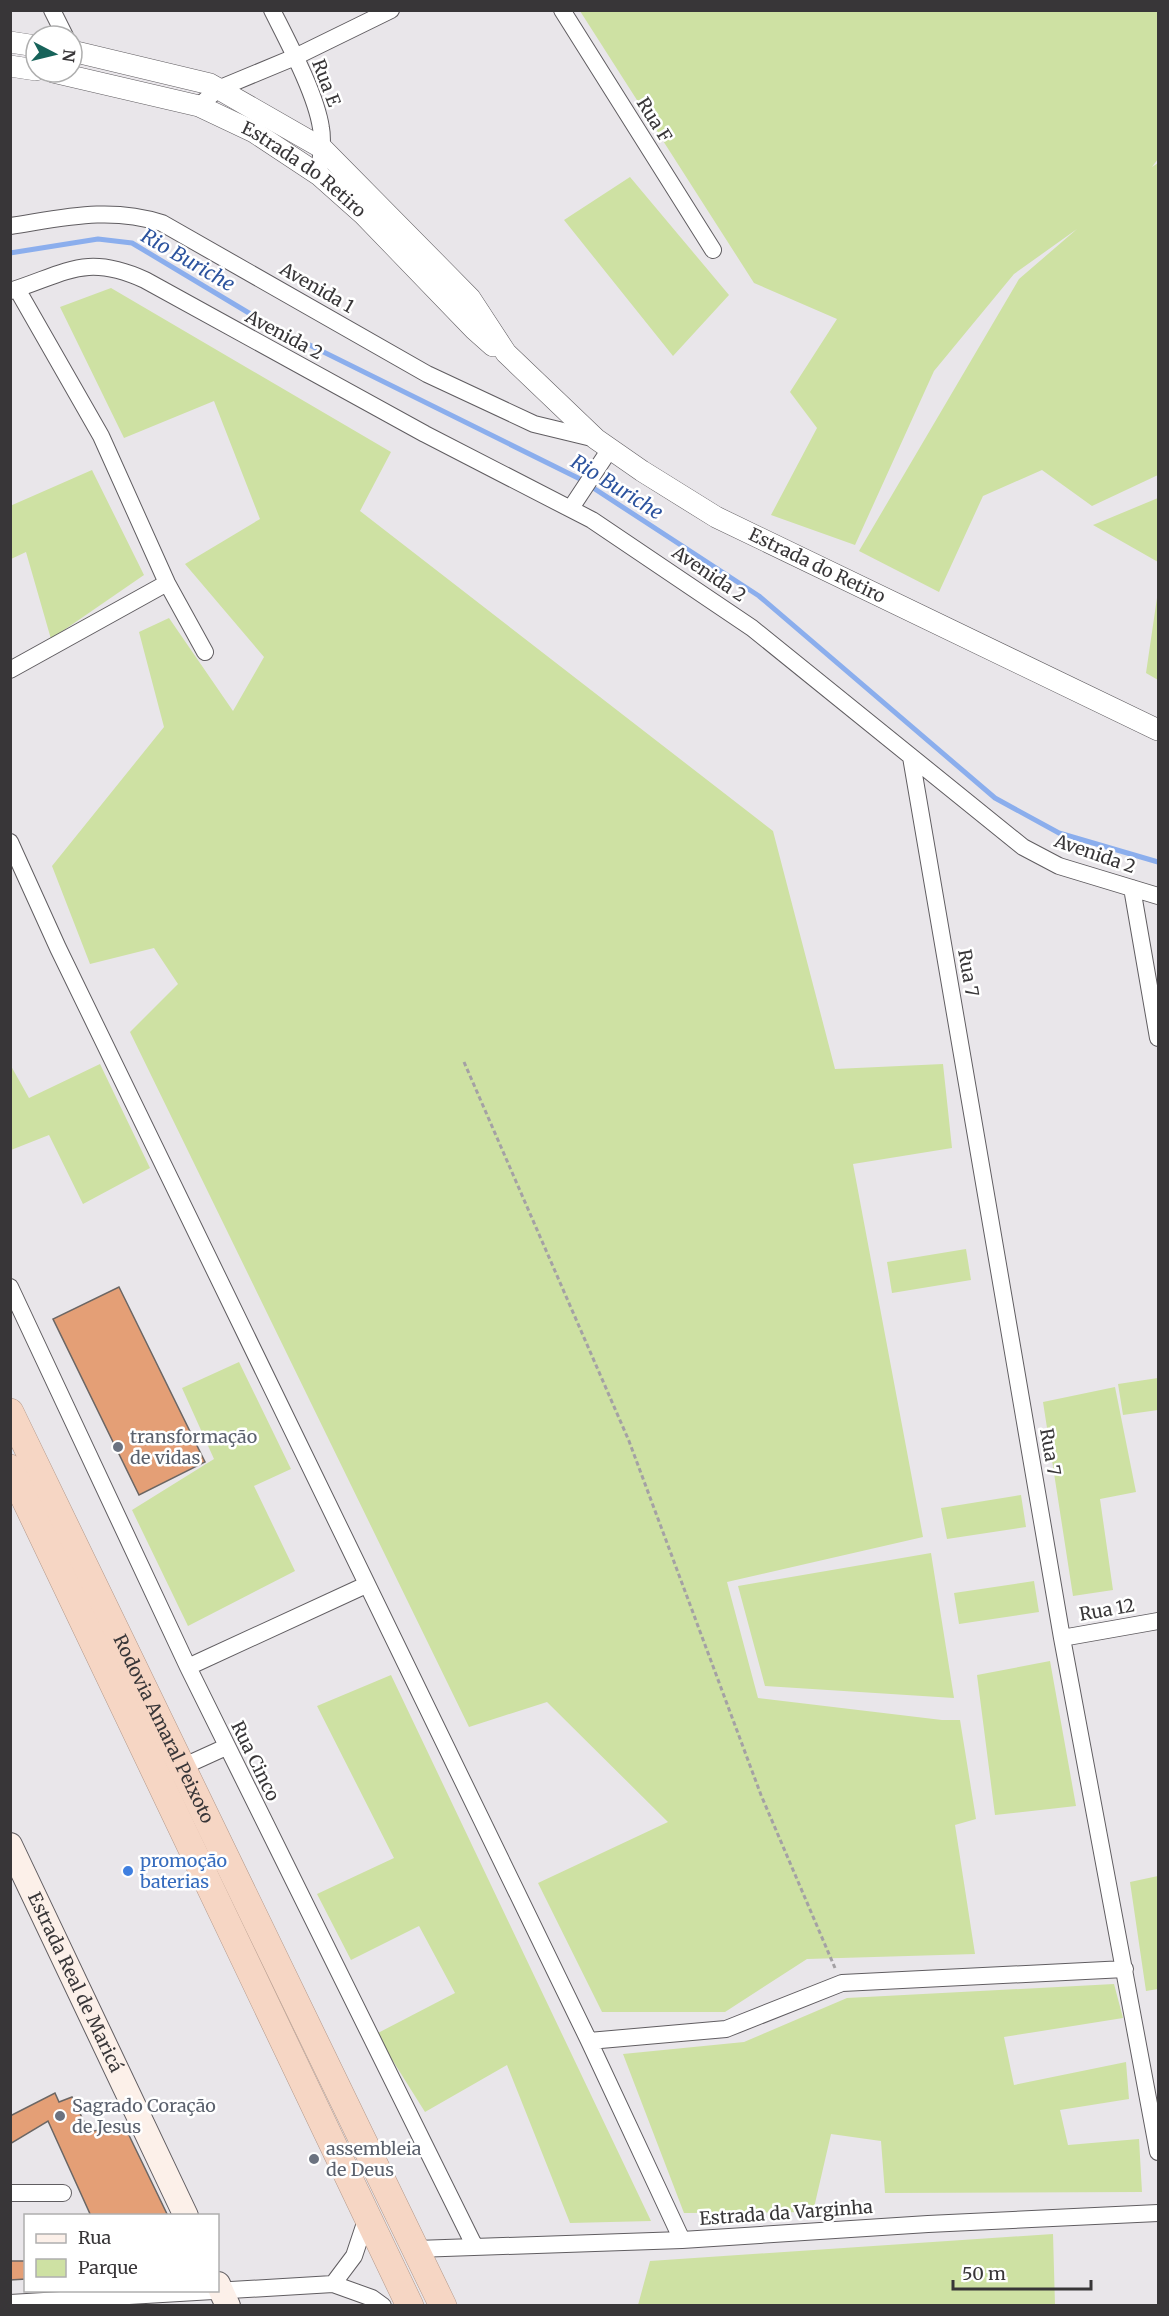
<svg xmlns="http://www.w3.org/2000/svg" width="1169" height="2316" font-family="Merriweather,serif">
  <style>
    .green { fill: #cee1a3 }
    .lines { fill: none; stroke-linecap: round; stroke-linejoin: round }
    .stream { stroke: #8baeed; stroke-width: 5 }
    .building { fill: #e49f76; stroke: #6b6664; stroke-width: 1.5 }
    .minor-casing { stroke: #605d61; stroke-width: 18 }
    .tertiary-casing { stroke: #605d61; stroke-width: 22 }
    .secondary-casing { stroke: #605d61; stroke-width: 26 }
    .trunk-casing { stroke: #b2988a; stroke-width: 28 }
    .path { stroke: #a4a1a4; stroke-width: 3; stroke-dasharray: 4.5 3; stroke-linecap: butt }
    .minor { stroke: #fff; stroke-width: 16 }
    .tertiary { stroke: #fff; stroke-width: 21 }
    .secondary { stroke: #fcf0e9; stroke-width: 24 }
    .trunk { stroke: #f6d6c4; stroke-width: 27 }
    .worship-dot { fill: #6b7280; stroke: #fff; stroke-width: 2 }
    .shop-dot { fill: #3f7fe0; stroke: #fff; stroke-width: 2 }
    .labels { text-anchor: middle; stroke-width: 5; stroke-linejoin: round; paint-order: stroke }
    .street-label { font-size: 18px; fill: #383638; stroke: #fff }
    .worship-label { font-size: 18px; fill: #5b616d; stroke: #fff; text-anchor: start }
    .shop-label { font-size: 18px; fill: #366cbe; stroke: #fff; text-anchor: start }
    .water-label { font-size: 20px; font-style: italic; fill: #2c539e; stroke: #fff }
  </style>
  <rect width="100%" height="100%" fill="#e9e6ea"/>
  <!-- green -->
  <path class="green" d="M580,11H1158V159L1152,167L1158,163V475L1092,506L1042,470L983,496L939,592L859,551L1019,279L1077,229L1014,274L934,371L855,545L771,515L817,428L790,392L837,319L754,283Z
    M630,177L729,295L673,356L564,220Z
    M111,288L391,452L360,511L773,831L835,1069L943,1064L952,1148L853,1164L923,1537L727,1582L758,1698L942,1720H960L976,1819L955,1825L975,1954L807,1959L725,2012H602L538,1883L668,1822L547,1702L469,1727L130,1032L178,984L154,948L90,964L52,866L164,727L139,632L169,618L233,711L264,657L185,564L260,519L214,401L124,438L60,307Z
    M92,470L144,575L51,639L26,552L11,559L10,506Z
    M1158,498V562L1093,525Z
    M1158,591V680L1146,673Z
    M100,1064L150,1168L83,1204L49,1135L11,1150V1066L29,1098Z
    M966,1249L971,1280L892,1293L887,1262Z
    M239,1362L291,1469L254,1486L295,1571L188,1626L132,1510L214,1459L182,1388Z
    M1158,1378V1410L1123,1415L1118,1384Z
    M1115,1387L1136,1492L1100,1499L1113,1590L1073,1596L1043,1402Z
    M1021,1495L1026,1527L947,1539L941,1508Z
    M931,1553L954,1698L765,1686L738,1586Z
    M1034,1581L1039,1612L959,1624L954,1593Z
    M1050,1661L1076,1806L995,1815L977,1675Z
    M391,1675L651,2221L570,2223L507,2065L425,2112L376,2034L455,1993L419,1926L351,1960L317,1894L394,1858L317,1706Z
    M1158,1876V1989L1146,1991L1130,1882Z
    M1114,1984L1123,2018L1004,2037L1014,2085L1126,2062L1129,2099L1060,2110L1068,2145L1139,2139L1142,2192L885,2193L881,2141L831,2134L813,2212L684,2213L623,2054L744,2042L847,1998Z
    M1053,2234L1055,2305H638L650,2261Z"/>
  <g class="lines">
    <!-- stream -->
    <path class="stream" d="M10,253L98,239L132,243L269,325L578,478L759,596L995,798L1059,833L1158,862"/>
  </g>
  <!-- building -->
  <path class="building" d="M119,1287L205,1462L139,1495L53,1319Z
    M55,2093L59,2102L72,2097L89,2132L124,2125L168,2216H91L48,2121L10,2144V2116Z
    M10,2261H26V2279L10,2280Z"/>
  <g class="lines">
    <defs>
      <path id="minor" d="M52,10L65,36
        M272,10C288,42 316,94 321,128C324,143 320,159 319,175
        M562,10L713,250
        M199,106L218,89L295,57L391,10
        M10,226C63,218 109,206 162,223L427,374L534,424L596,439
        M17,289L101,436L167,583L205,652
        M10,291C67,273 85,253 145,280L425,434L592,520L752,628L1023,847L1059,866L1158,896
        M571,508L610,449
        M10,670L167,583
        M911,757L1062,1638L1158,2152
        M10,842L58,948L589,2041L682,2240
        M1132,888L1158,1038
        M10,1287L188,1667L475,2247
        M1062,1638L1158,1621
        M188,1667L366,1585
        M182,1767L226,1747
        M589,2041L726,2029L842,1983L1125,1969
        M10,2193H63
        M416,2249L682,2240L928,2224L1158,2213
        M333,2284L354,2256L368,2214
        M10,2303L333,2284L372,2298L383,2306"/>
      <g id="tertiary">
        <path d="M10,42L36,46"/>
        <path id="s1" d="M72,51L210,84L322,148L470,298L506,353L596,439L642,471L716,517L1158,730"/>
        <path d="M10,66L36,70"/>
        <path id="s2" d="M53,72L199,106L254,132L319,175L364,215L475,330L493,346"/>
      </g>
      <g id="secondary">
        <path id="s3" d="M10,1845L186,2216"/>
        <path d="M218,2284L228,2306"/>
      </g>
      <g id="trunk">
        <path id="s4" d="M10,1412L443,2306"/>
        <path d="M10,1468L410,2306"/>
      </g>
    </defs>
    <!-- minor casing -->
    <use href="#minor" class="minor-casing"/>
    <!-- tertiary casing -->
    <use href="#tertiary" class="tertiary-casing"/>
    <!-- secondary casing -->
    <use href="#secondary" class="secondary-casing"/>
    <!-- trunk casing -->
    <use href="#trunk" class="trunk-casing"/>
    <!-- path -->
    <path class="path" d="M464,1062L629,1441L761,1795L835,1968"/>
    <!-- minor -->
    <use href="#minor" class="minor"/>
    <!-- tertiary -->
    <use href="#tertiary" class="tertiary"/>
    <!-- secondary -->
    <use href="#secondary" class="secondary"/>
    <!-- trunk -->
    <use href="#trunk" class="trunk"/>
  </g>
  <!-- markers -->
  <g class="worship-dot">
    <circle cx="118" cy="1447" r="6"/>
    <circle cx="60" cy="2116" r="6"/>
    <circle cx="314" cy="2159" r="6"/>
  </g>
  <circle class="shop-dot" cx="128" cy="1871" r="6"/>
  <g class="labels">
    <!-- street labels -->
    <g class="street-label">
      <text transform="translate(326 83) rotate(69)" y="6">Rua E</text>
      <text transform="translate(654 120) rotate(58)" y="6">Rua F</text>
      <text dy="6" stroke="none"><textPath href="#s2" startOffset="273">Estrada do Retiro</textPath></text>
      <text transform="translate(317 288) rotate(30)" y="6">Avenida 1</text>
      <text transform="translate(284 335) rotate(28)" y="6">Avenida 2</text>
      <text dy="6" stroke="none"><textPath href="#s1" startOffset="927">Estrada do Retiro</textPath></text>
      <text transform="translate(709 574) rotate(34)" y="6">Avenida 2</text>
      <text transform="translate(1095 854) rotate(19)" y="6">Avenida 2</text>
      <text transform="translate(968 973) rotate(80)" y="6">Rua 7</text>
      <text transform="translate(1050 1452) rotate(80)" y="6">Rua 7</text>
      <text transform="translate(1107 1610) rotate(-10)" y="6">Rua 12</text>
      <text dy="6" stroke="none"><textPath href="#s4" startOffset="352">Rodovia Amaral Peixoto</textPath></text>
      <text transform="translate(255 1761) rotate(64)" y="6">Rua Cinco</text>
      <text dy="6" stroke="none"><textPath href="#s3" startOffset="152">Estrada Real de Maricá</textPath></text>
      <text transform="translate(786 2213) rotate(-4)" y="6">Estrada da Varginha</text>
    </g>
    <!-- worship labels -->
    <g class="worship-label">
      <text x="130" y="1443">transformação<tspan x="130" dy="21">de vidas</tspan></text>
      <text x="72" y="2112">Sagrado Coração<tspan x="72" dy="21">de Jesus</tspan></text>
      <text x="326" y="2155">assembleia<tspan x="326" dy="21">de Deus</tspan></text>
    </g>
    <!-- shop labels -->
    <g class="shop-label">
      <text x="140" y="1867">promoção<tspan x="140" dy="21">baterias</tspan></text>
    </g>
    <!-- water labels -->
    <g class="water-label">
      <text transform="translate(188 260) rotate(30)" y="7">Rio Buriche</text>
      <text transform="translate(617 487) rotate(32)" y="7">Rio Buriche</text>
    </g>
  </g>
  <!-- border -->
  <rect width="1169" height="2316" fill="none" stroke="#383638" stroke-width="24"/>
  <!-- legend -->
  <rect x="24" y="2214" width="195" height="78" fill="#ffffff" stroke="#afafaf" stroke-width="1.5"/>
  <rect x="36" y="2234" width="30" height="9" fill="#fcf0e9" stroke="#afafaf" stroke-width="1.5"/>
  <text x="78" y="2244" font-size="18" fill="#383638">Rua</text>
  <rect x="36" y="2259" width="30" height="18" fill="#cee1a3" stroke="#afafaf" stroke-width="1.5"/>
  <text x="78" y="2274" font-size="18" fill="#383638">Parque</text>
  <!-- north arrow -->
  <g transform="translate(54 54) rotate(97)"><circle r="28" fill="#ffffff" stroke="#afafaf" stroke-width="1.5"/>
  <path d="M0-4.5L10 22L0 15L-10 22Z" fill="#17635a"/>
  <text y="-9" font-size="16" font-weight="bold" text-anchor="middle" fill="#383638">N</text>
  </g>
  <!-- scale -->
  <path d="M953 2280v9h138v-9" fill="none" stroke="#383638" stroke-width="3"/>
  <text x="962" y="2280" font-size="18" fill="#383638" stroke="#ffffff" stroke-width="4.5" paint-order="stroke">50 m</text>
</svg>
